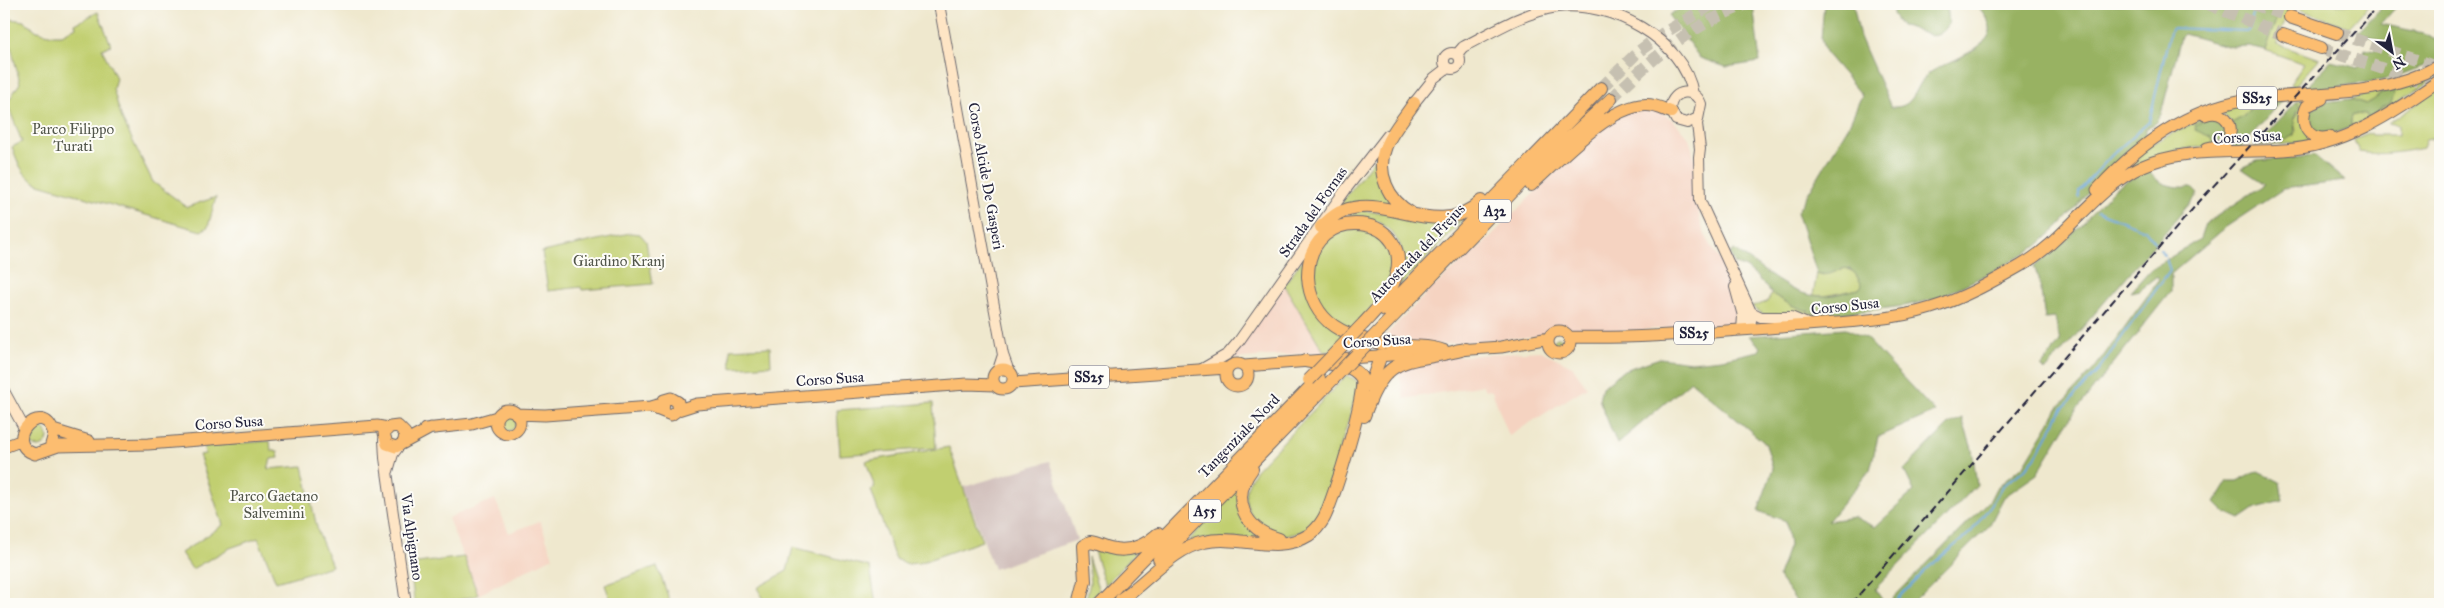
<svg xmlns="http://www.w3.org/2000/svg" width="2444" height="608" font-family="'IM FELL Great Primer',serif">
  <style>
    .built { fill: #f5d3c1 }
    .industrial { fill: #d1c0bc }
    .green { fill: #c1cf70; stroke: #727856 }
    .forest { fill: #98b262; stroke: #5d6a4e }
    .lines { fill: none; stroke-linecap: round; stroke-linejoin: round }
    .stream { stroke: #6ba6db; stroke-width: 2 }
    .highway-tunnel { stroke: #c6c0b1; stroke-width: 12; stroke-dasharray: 12 6; stroke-linecap: butt }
    .secondary-casing { stroke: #6a676e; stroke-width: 12 }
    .primary-casing { stroke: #6a676e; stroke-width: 13 }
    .highway-casing { stroke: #6a676e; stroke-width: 14 }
    .secondary { stroke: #fee5c5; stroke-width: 10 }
    .primary { stroke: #fcbd6f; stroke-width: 11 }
    .highway { stroke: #fcbd6f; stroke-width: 12 }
    .rail { stroke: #22223b; stroke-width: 2; stroke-dasharray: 8 4; stroke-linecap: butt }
    .highway-bridge-casing { stroke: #6a676e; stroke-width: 14; stroke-linecap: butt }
    .highway-bridge { stroke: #fcbd6f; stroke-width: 12 }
    .labels { text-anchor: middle; stroke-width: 4; stroke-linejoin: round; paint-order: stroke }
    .shield { fill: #fdfcf7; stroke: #646373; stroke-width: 1 }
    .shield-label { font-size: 14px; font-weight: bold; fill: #22223b }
    .park-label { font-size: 15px; fill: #52564b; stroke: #fdfcf7 }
    .street-label { font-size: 15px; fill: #22223b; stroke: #fdfcf7 }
  </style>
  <rect width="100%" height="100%" fill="#fdfcf7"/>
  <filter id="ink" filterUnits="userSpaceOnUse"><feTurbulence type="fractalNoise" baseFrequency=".02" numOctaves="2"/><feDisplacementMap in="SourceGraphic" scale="10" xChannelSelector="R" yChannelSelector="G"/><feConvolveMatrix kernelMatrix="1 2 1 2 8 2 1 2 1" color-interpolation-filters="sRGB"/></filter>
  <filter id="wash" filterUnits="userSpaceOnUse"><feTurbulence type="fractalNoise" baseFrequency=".0096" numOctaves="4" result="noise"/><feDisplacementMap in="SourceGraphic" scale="20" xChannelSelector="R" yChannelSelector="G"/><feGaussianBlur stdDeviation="1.12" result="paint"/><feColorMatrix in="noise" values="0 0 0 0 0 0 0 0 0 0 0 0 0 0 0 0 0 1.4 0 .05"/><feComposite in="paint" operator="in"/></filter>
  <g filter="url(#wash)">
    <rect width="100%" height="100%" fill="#efe8ce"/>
    <!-- built -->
    <path class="built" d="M1629,111H1659L1674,121L1689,138L1695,160L1697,203L1700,221L1705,235L1731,279L1739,317L1737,321L1731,324L1582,334L1571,333L1560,327L1550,328L1540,336L1432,345L1383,338L1429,291L1483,244L1567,160L1605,125Z
      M1284,285L1324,352L1231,359Z
      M1541,351L1572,366L1587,387L1509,436L1492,391L1484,389L1483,385L1404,399L1398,368L1435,358Z
      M495,499L509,533L540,521L553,557L478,595L448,518Z"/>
    <!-- industrial -->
    <path class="industrial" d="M1050,461L1077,540L994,569L964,487Z"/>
    <!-- green -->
    <path class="green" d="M2282,4H2370L2349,27L2290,6L2277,44L2319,59L2294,87L2290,84L2304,64L2265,50Z
      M98,12L111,45L102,49L116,78L113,89L122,119L153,182L187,207L216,197L208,227L201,231L39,184C22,177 18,162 12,147L22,142L7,103L20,83L4,18L24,21L37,31L53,35H62L76,27L75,24Z
      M2439,73L2434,79L2374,117L2380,107L2386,106L2395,87Z
      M2440,87V137L2426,140L2423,148C2401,152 2382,156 2359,152L2354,140L2370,133L2371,135H2398V125L2388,123Z
      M2385,89L2374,100L2366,104L2351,99Z
      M2298,100H2312L2317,141L2255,147L2280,143L2295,135L2296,131L2294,121L2298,114Z
      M2261,101L2250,108L2244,116L2232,123L2221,112L2228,107Z
      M2358,113L2366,115L2369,119L2351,127V118L2353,114Z
      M2203,118L2200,123L2217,145L2174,150L2132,168L2129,164L2146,147Z
      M1380,152L1398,208L1336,210Z
      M1360,211L1466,217L1399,287C1401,281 1404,274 1404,268C1407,243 1385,218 1360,217C1347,217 1337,222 1326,227L1336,219Z
      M1362,227L1383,238L1394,258L1386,291L1351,330C1344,326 1336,323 1331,318C1306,297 1308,245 1339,231C1345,228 1355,228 1362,227Z
      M630,233L640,234L646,241L653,284L582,290L581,287L548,291L542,252Z
      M1308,252L1303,280L1343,337L1330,351L1324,352L1284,285Z
      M1846,268L1855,273L1862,285L1859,289L1824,296L1813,295L1817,273L1823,275Z
      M1772,294L1791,305L1822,316L1801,314L1765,315L1752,307L1767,302Z
      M1553 344a6 6 0 1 1 12 0a6 6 0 1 1-12 0Z
      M770,347L771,365L731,368L730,349Z
      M1347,375L1357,381L1359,385L1320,515C1292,556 1238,526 1247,488C1249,481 1253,475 1256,470Z
      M933,403L936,448L840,455L837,410Z
      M500 423a8 8 0 1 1 16 0a8 8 0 1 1-16 0Z
      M28 437a10 10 0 1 1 20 0a10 10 0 1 1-20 0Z
      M270,441L271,451H278L279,458L271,459L268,469L303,466L318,532L332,566L276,582L258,538L230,548L192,569L181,553L223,525L199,455L205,454L204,446Z
      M949,447L982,541L919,563L908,564L895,559L871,490L875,488L866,461Z
      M1238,487L1250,528L1259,538L1189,540Z
      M1092,544L1135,553L1105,585Z
      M793,547L870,567L876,604H767L757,588L787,571Z
      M464,557L478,595C459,600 432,608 414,600L410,564Z
      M1088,557L1099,591L1085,604L1090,583Z
      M657,566L671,604H612L605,585Z"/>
    <!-- forest -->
    <path class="forest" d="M1686,4H1753L1760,62L1726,67L1700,58L1669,16Z
      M1824,4H1853L1860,37L1891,107C1916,109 1914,86 1928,74C1942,63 1994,48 1990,27C1988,18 1981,10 1976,4H2282L2265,50L2249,46L2231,47L2184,34L2181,37L2161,114L2156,122L2146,129V137L2127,151L2059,226L2037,246L2000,268L1935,299L1904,306L1822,316L1791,305L1772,294L1757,277L1746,268L1735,264L1730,253L1734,250C1762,266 1789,298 1824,296C1835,296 1847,291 1859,289L1862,285C1845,251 1839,281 1817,273L1797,212L1848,127L1862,95L1825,52L1821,39Z
      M1893,4H1947L1949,24C1933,48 1922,28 1901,26L1893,14Z
      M2385,4H2399L2381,24L2423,33L2440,41V60L2389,79L2302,92L2331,61L2358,68L2365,49L2375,51L2379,40L2358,32Z
      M2395,87V93L2391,103L2380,108L2374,117L2369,119L2366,115L2353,114L2351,118V127L2333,134L2311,132L2308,113L2323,102L2351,99L2366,104C2378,99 2382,90 2395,87Z
      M2283,100L2240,148L2230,146L2232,123L2244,116L2253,105L2261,101Z
      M2297,101L2300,106L2294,121L2295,135L2280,143L2256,145Z
      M2203,118L2223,119L2227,137L2214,143L2211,137L2195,130L2194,125L2203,121Z
      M2315,156L2345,181L2283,189L2226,227L2171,274V291L2071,417L2037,474L2004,497L1989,526L1911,604H1887L1990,500L1996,488L2024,465L2059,407L2094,369L2159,280L2157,276L2139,290L2130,292L2150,270L2200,239L2205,224L2265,184L2241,168L2256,161Z
      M2148,169C2156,185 2174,188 2191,187L2198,194L2045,371L2041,367L2060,342L2055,318L2045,319L2039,278L2034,267L2068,238L2115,188Z
      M1846,329L1866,338L1935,412L1878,437L1870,470L1828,521L1854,517L1875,527L1914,491L1904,470L1949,424L1962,418L1972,449L1977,485L1875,589L1885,604H1792L1796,601L1778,576L1789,545L1786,521L1758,511L1773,469L1766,444L1691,381L1617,444L1599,399L1602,387L1624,370L1660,358L1691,362L1722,359L1759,351L1761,347L1749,336Z
      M2258,471L2280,482L2283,501L2256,508L2240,519L2225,512L2215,502L2228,481H2238Z"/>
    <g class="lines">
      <!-- stream -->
      <path class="stream" d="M2079,197V191L2113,154L2149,122L2171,28L2248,31L2256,4
        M2097,211L2145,230L2155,243
        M2160,250L2164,256
        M1892,604L1930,566L1971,532L1991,505L2002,486L2024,470L2035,458L2062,409L2096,373L2170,270L2166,259"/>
    </g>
  </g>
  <g filter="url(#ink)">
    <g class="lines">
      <!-- highway-tunnel -->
      <path class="highway-tunnel" d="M2208,4L2283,35
        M2253,4L2290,17
        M2337,33L2440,68
        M2321,48L2440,88
        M1601,88L1638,52L1662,34L1713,4
        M1611,99C1653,57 1691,25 1747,4"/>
      <defs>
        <path id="secondary" d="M939,4L1003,355L1008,369
          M1444 61a8 8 0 1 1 16 0a8 8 0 1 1-16 0Z
          M1457,54L1463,47C1492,32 1524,12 1557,7C1609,0 1684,39 1693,94
          M1410,108L1434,78L1447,68
          M1698,118L1687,123L1676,120L1670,108C1673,89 1695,87 1701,104L1697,124L1700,149L1699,157L1700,201L1751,312V321L1742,330
          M1735,287L1743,316L1742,330
          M1751,312L1761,317H1791L1810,325
          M1202,369L1228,354L1239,341L1346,189L1388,135
          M998,370L1003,355
          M4,391L23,426
          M384,440L385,458L406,604
          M388,471L393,454L399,446"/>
        <path id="primary" d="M2322,99L2307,106C2298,124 2309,142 2329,137
          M2205,115C2225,107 2239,129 2224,144L2207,148
          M2097,190C2140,142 2192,105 2258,98C2320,92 2384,97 2440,65
          M1548 342a11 11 0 1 1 22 0a11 11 0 1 1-22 0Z
          M1570,337C1640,339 1711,332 1781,327C1827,323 1887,322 1931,308C1962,299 1992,282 2020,266C2070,238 2098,181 2153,162C2193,148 2241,153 2283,150C2345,146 2391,114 2440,80
          M1457,350L1501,347L1549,338
          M1226 375a11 11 0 1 1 22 0a11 11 0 1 1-22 0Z
          M1244,366L1431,352
          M993 379a10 10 0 1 1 20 0a10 10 0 1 1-20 0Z
          M1013,383L1227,368
          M651,407L671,415L678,410L697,404L967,384L995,385
          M496 422a12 12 0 1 1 24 0a12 12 0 1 1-24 0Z
          M663,411L664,400L671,398L678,402V410
          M516,414L545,415L651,407L658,405
          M425,429L472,424L497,417
          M53,430L89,441
          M404,441L405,433L398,426L390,427L384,433L387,444L396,447L431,428
          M4,447L20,441
          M50,448L54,434C43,396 0,443 35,454L58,446L148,444L377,426L388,428"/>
        <path id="highway" d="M2290,17L2337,33
          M2283,35L2321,48
          M1531,185C1558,161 1608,106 1645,105C1654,104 1663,109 1671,112
          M1411,213C1388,200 1375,172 1386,146C1392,131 1405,117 1414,103
          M1321,227C1328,221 1334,214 1343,211C1388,193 1438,242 1481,201
          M1385,310L1601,88
          M1364,323C1375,311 1387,299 1393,284C1423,213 1307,198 1308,277C1309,297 1318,315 1334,326C1354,340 1386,345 1410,346C1423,347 1432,346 1444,351
          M1383,327L1521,183L1611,99
          M1370,386L1381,355
          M1364,416C1387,349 1408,365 1465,349
          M1252,469C1229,499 1245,530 1279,539
          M1159,559L1333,379
          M1121,599C1148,581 1173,548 1204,542C1238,534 1277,555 1309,535C1315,531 1320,525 1324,518C1333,501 1369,389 1361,377C1348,359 1323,366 1305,361
          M1079,604L1085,581L1083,546L1090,542C1097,543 1103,546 1110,548C1128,553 1145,546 1158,534
          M1099,604L1319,378"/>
      </defs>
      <!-- secondary casing -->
      <use href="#secondary" class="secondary-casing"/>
      <!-- primary casing -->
      <use href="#primary" class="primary-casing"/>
      <!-- highway casing -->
      <use href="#highway" class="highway-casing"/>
      <!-- secondary -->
      <use href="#secondary" class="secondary"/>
      <!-- primary -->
      <use href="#primary" class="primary"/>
      <!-- highway -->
      <use href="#highway" class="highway"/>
      <!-- rail -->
      <path class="rail" d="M1851,604L2197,204L2380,4"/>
      <defs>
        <path id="highway-bridge" d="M1333,379L1383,327
          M1309,380L1364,323"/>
      </defs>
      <!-- highway-bridge casing -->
      <use href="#highway-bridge" class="highway-bridge-casing"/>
      <!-- highway-bridge -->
      <use href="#highway-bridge" class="highway-bridge"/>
    </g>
  </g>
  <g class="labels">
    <!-- shield labels -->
    <g class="shield">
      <rect x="2237" y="86.5" width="40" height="23" rx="4"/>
      <rect x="1479" y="199.5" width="32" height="23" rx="4"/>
      <rect x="1674" y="321.5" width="40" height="23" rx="4"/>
      <rect x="1069" y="365.5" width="40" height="23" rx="4"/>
      <rect x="1189" y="499.5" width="32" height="23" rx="4"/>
    </g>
    <g class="shield-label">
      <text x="2257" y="103">SS25</text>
      <text x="1495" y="216">A32</text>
      <text x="1694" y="338">SS25</text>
      <text x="1089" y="382">SS25</text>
      <text x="1205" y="516">A55</text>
    </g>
    <!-- park labels -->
    <g class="park-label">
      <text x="73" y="134">Parco Filippo<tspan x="73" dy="17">Turati</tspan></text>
      <text x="619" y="266">Giardino Kranj</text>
      <text x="274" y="501">Parco Gaetano<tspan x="274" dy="17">Salvemini</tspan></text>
    </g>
    <!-- street labels -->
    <g class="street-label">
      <text transform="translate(2247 137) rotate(-3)" y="5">Corso Susa</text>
      <text transform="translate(986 176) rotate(80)" y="5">Corso Alcide De Gasperi</text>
      <text transform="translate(1313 212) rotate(-55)" y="5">Strada del Fornas</text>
      <text transform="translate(1417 253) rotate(-46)" y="5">Autostrada del Frejus</text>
      <text transform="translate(1845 306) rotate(-6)" y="5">Corso Susa</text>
      <text transform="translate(1377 341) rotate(-4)" y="5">Corso Susa</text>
      <text transform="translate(830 379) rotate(-4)" y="5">Corso Susa</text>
      <text transform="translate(229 423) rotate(-4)" y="5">Corso Susa</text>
      <text transform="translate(1239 436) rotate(-46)" y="5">Tangenziale Nord</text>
      <text transform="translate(412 537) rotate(82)" y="5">Via Alpignano</text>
    </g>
  </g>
  <!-- margin -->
  <rect width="2444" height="608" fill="none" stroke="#fdfcf7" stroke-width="20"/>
  <!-- north arrow -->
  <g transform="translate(2392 52) rotate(148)" stroke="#fdfcf7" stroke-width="4" paint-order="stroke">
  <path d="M0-4L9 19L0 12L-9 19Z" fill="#22223b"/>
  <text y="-8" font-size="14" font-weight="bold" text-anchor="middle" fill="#22223b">N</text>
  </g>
</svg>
